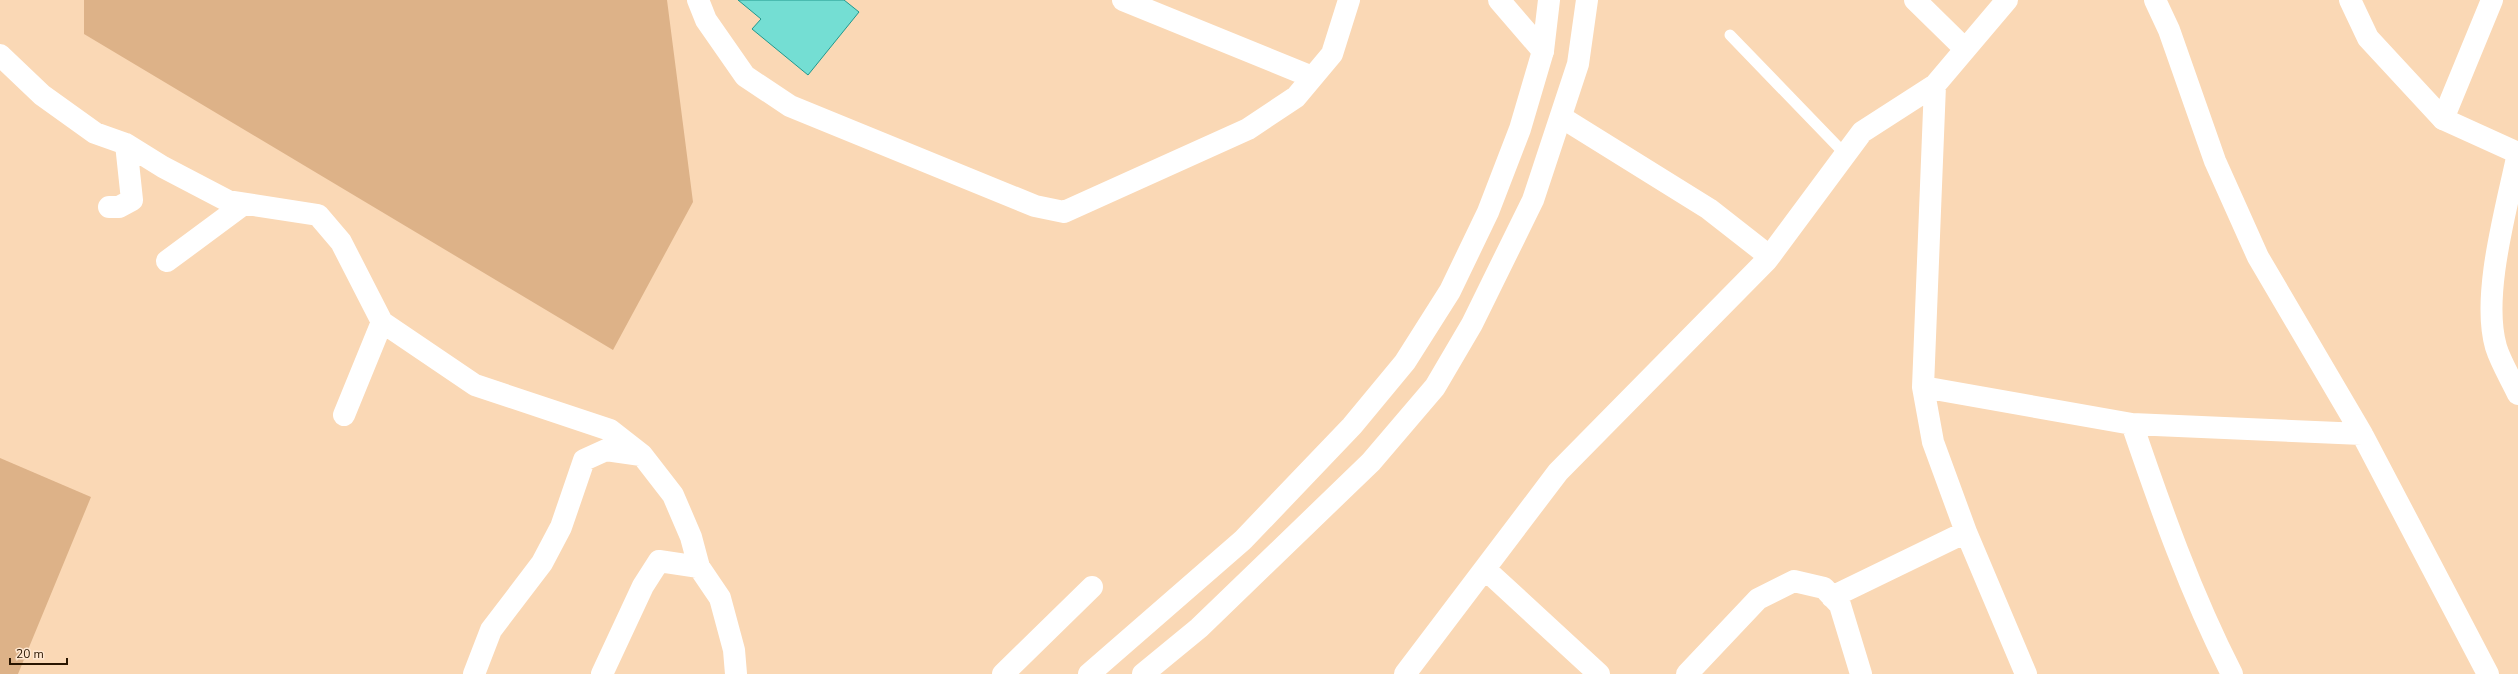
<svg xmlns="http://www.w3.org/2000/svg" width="2518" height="674" font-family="'Nunito Sans',sans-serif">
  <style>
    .green { fill: #ddb288 }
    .building { fill: #74ded3; stroke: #21988e }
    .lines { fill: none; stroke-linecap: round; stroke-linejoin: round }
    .lane { stroke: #fff; stroke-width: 11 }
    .street { stroke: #fff; stroke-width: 22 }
    .secondary { stroke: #fff; stroke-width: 22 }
  </style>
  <rect width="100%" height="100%" fill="#fad8b5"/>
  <!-- green -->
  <path class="green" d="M84,0H667L693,202L613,350L84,34Z
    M0,458L91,497L18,674H0Z"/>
  <!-- building -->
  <path class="building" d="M738,0H844L859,12L808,75L752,29L761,19Z"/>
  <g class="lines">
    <!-- lane -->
    <path class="lane" d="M1730,35L1845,154"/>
    <!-- street -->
    <path class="street" d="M698,0L706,20L745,76L790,106L1035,206L1064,212L1248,129L1296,97L1332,54L1349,0
      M1123,0L1312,77
      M1499,0L1543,51
      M1915,0L1965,49
      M2155,0L2169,30L2215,161L2258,257L2362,434L2488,674
      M0,55L42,95L95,133L126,144L163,167L228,201L318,215L341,242L382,322L475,385L610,430L642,455L673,495L691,537L699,567
      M1935,85L1923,387L1933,442L1966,532L2026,674
      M1561,117L1709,209L1769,256
      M2443,119L2492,0
      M2518,153C2507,207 2481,295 2496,347C2501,363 2511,379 2518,394
      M109,207H119L132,200L126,144
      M167,261L244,204
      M1923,387L2132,424L2362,434
      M344,415L382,322
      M2132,424C2161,509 2191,594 2232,674
      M1486,570L1599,674
      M1832,597L1966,532
      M474,674L491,630L542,563L561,527L584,460L606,450L641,455
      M602,674L643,586L659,561L699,567L720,598L734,650L736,674
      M1003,674L1092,587
      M1405,674L1558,472L1767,260L1862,132L1935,85L2007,0
      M1687,674L1758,599L1794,581L1824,588L1840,605L1861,674"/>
    <!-- secondary -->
    <path class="secondary" d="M2350,0L2368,38L2443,119L2518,153
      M1089,674L1243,540L1352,426L1405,362L1450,291L1488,212L1520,129L1543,51L1549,0
      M1143,674L1199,628L1371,462L1435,387L1472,324L1533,200L1578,64L1587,0"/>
  </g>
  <!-- scale -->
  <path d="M10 658v6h57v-6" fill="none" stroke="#291500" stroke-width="2"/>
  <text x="16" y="658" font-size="12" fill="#291500" stroke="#ffe7d0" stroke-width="3" paint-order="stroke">20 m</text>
</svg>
